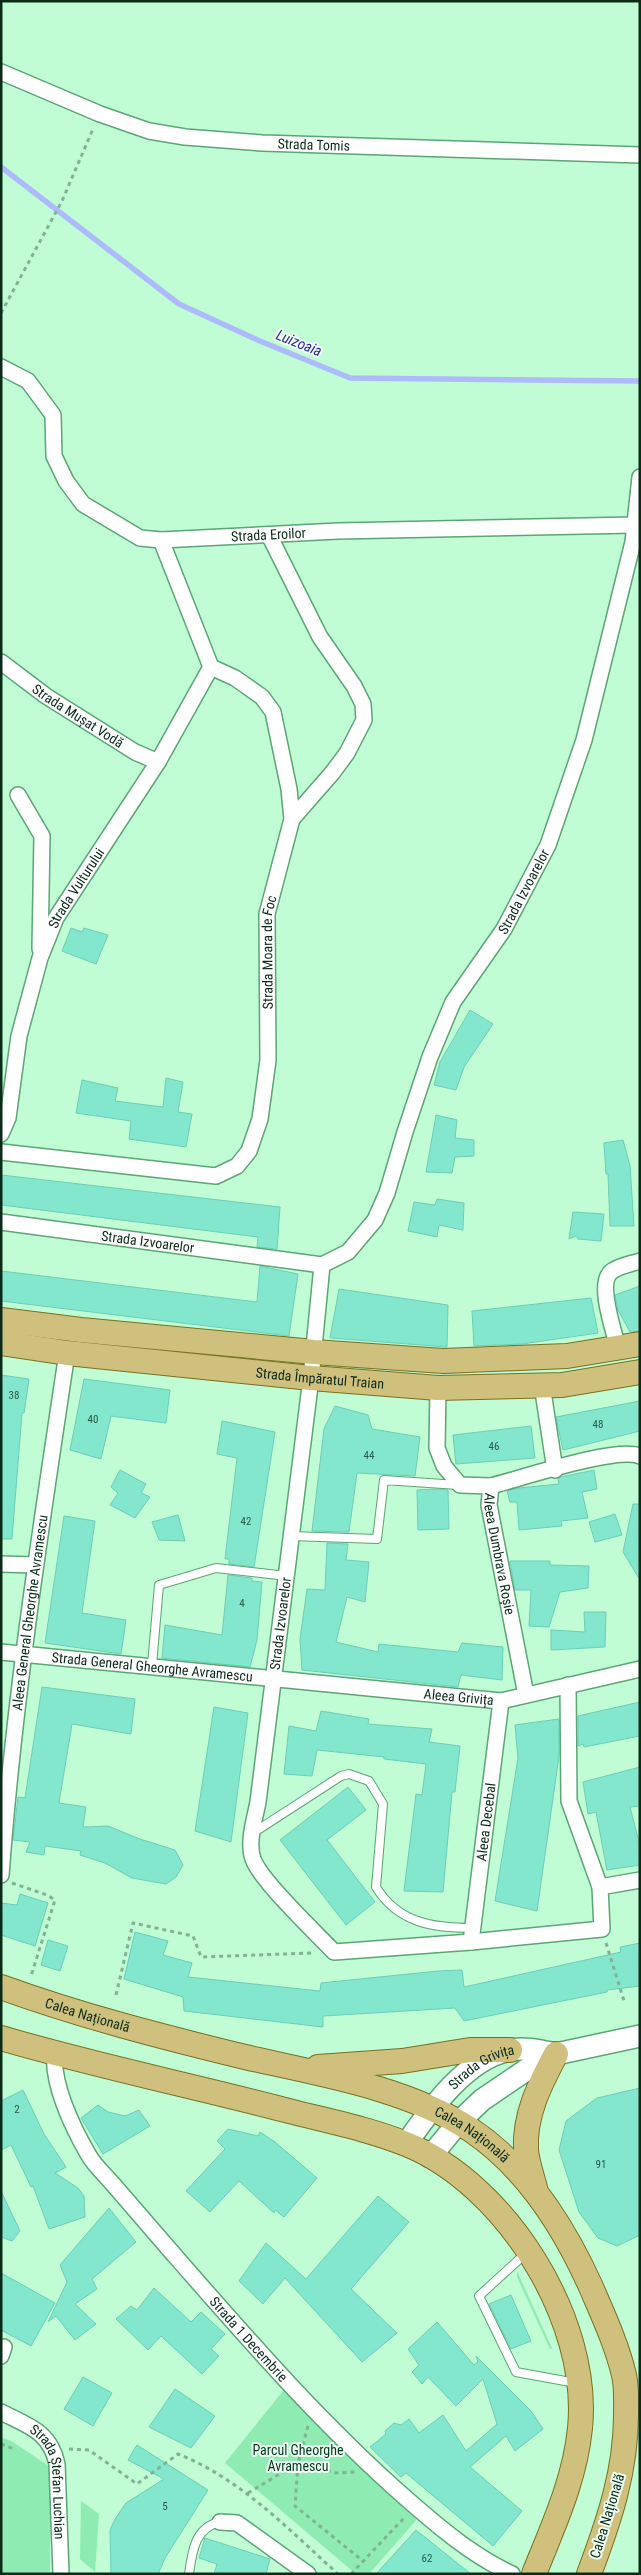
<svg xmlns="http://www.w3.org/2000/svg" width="641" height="2575" font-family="'Roboto Condensed',sans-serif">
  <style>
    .green { fill: #8eecb2 }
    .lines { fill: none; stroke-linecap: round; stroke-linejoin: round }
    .stream { stroke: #adbafc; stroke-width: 5.5 }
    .building { fill: #83e7ce; stroke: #6bcfb6 }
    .lane-casing { stroke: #5ba577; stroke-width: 10 }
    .street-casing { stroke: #5ba577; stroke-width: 18 }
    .secondary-casing { stroke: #5ba577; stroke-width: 24 }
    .primary-casing { stroke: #767121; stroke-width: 26 }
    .path { stroke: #81b393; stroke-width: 3; stroke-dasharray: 4 4; stroke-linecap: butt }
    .lane { stroke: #fff; stroke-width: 8 }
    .street { stroke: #fff; stroke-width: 15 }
    .secondary { stroke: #fff; stroke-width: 21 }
    .primary { stroke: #cfc07d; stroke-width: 24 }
    .labels { text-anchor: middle; stroke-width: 4; stroke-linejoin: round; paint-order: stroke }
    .number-label { font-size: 11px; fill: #295a46 }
    .street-label { font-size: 14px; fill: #0b2b19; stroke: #eefdf2 }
    .park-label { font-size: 14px; fill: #003b1f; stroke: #eefdf2 }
    .water-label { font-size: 15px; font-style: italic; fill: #3129a5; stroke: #eefdf2 }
  </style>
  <rect width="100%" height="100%" fill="#c0fcd4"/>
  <!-- green -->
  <path class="green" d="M517,2271L552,2348L550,2349L517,2277Z
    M291,2381L425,2510L369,2574H356L225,2463Z
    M1,2437L13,2442L50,2467V2574H1Z
    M81,2501L99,2514L95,2572L80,2559Z"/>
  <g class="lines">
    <!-- stream -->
    <path class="stream" d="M1,167L179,304L260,341L350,378L640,381"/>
  </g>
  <!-- building -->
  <path class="building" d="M71,928L82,932L84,928L108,935L96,964L62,951Z
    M470,1010L493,1024L464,1067L456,1090L434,1085L440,1062Z
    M166,1078L183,1082L178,1112L192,1114L186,1147L129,1139L131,1121L76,1113L82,1080L118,1088L115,1101L163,1107Z
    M436,1115L457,1120L455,1138L474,1140V1156L455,1157L452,1173L426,1172Z
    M623,1140L630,1166L634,1226H610L608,1174H606L604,1143Z
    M1,1175L280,1207L277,1249L257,1247L258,1237L1,1205Z
    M437,1199L464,1203L463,1230L439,1225L437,1237L408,1231L414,1202L435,1205Z
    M573,1212L604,1214L601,1241L578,1239L576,1236L569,1239Z
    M260,1266L298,1274L289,1336L1,1301V1271L257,1302Z
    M640,1286V1331L630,1332L618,1310L615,1295Z
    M339,1289L448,1305L447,1347L330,1338Z
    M591,1298L598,1333L522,1344L474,1346L472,1311Z
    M1,1375L29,1379L24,1413H22L12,1539H1Z
    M84,1379L170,1390L166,1423L111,1416L101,1459L70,1450Z
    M640,1401V1431L563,1450L556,1417Z
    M335,1406L368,1415L372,1429L420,1437L415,1476L357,1473L349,1532L312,1531L324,1429Z
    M222,1421L275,1432L254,1567L229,1564V1559H225L237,1458L217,1454Z
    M531,1426L535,1458L456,1464L453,1435Z
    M120,1470L146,1484L141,1493L150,1497L135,1518L110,1505L118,1493L111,1487Z
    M594,1470L597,1489L582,1492L588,1518L561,1521L562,1526L519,1530L517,1502H510L507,1491L519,1488L559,1484L558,1479L561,1477Z
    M437,1489L448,1490L449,1529L418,1530L417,1490Z
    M633,1504H640V1580L623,1552Z
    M615,1514L622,1535L595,1542L589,1522Z
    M178,1515L185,1541L159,1540L152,1522Z
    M64,1516L95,1521L82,1613L126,1620L121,1654L45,1643Z
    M327,1543L348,1544L346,1560L369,1562L365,1602L347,1597L336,1642L378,1652L379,1644L458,1652L462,1643L503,1647L502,1680L461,1675L458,1687L302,1670L300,1639L307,1589L325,1590Z
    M510,1561H550V1565L589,1566L588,1588L560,1592L549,1627L529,1626L531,1590H515Z
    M228,1575L252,1578V1581L262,1582L257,1640L250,1667L162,1658L165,1625L222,1635Z
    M584,1612H606L605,1647L551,1650V1630L585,1632Z
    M42,1687L135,1699L131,1734L72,1724L59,1803L86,1807L83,1827L108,1826L140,1839L175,1850L183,1865L176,1877L166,1884L132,1878L105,1863L80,1855L81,1851L45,1846L44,1855L26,1852L30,1842L13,1840L18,1797L25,1798Z
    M640,1702V1736L584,1747L583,1744L578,1746V1716Z
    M214,1707L248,1713L231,1842L195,1831Z
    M321,1711L369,1719L368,1724L432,1729L429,1742L460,1746L455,1792H452L443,1892L404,1891L416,1794L422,1795L426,1764L384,1759V1757L317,1750L312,1776L284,1774L289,1726L316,1731Z
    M559,1719V1756L537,1911L495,1901L518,1758L515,1725Z
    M640,1767V1806L630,1807L640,1846V1865L607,1870L596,1812L588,1814L583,1782Z
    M348,1787L366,1810L327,1840L375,1902L346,1925L280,1840Z
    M20,1894L48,1903L35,1946L1,1935V1903L17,1905Z
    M135,1932L168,1941L163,1955L192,1963L188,1977L320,1991L321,1983L438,1971L462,1970L464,1987L621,1952L620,1947L640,1943V1986L607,1990V1992L464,2021L455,2008L323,2016V2027L184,2011L183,1997L124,1979Z
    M48,1940L68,1946L60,1971L41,1965Z
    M640,2088V2235L617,2246L598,2238L579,2212L559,2150L566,2121L597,2098Z
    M23,2090L44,2134L66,2167L55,2173L78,2188L84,2196L85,2217L49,2229L33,2186L31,2187L11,2145L1,2150V2101Z
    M98,2105L108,2112L125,2116L139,2110L150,2126L103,2154L81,2118Z
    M228,2129L258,2136L260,2132L275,2142L317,2178L284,2217L275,2210L274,2213L239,2181L210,2212L186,2191L225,2149L217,2141Z
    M1,2191L20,2231L12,2241L1,2237Z
    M378,2196L409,2222L351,2289L397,2333L362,2362L285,2278L263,2304L239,2281L266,2243L306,2279Z
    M109,2208L136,2242L92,2279L97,2289L75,2304L96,2324L75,2340L56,2316L48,2322L67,2282L60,2265Z
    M1,2273L55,2303L31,2346L1,2330Z
    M154,2288L191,2322L201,2312L225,2334L211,2349L219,2356L202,2374L161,2336L148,2350L116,2319L131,2306L137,2310Z
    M511,2295L531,2341L511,2349L489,2304Z
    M437,2322L474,2365L478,2362L476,2356L531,2411L543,2429L515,2451L506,2436L470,2467L522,2511L493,2546L406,2473L401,2477L370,2447L386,2434L385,2431L394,2423L401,2425L409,2419L419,2433L443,2415L466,2451L497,2424L483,2379L456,2406L428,2377L422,2384L412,2372L419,2365L408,2349Z
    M83,2377L112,2393L93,2426L64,2409Z
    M175,2389L215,2416L191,2448L149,2427Z
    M137,2445L208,2490L165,2558L158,2574H111L110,2530L115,2519L126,2503L164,2479L128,2460Z
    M416,2530L471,2574H376Z
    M205,2538L270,2559L266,2574H214L217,2564L199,2558Z"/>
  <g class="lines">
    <defs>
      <path id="lane" d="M291,1536L377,1539L384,1480L458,1485
        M152,1665L159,1585L216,1568L287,1576
        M253,1833L341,1776L349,1774L369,1781L383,1804L376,1887C398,1923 433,1928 473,1928
        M525,2254L479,2296L516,2372L576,2383
        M189,2574C192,2552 195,2527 220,2522"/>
      <g id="street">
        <path id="s1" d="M1,72L100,114L149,131L185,137L262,143L640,155"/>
        <path id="s2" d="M1,367L28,381L53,415L54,456L66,481L83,504L140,538L161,540L338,531L635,525"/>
        <path d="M269,535L320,637L354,686L363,704L364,720L347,753L333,772L292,819"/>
        <path id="s3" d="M1,662L46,696L135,752L158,762"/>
        <path d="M18,795L42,836L40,949"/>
        <path id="s4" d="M1,1134L8,1118L19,1036L40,958L56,918L158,762L211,667"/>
        <path id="s5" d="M1,1152L216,1176L237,1166L249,1151L260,1119L268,1060L267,914L292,819L289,789L273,712L262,697L235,678L211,667L161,540"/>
        <path id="s6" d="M1,1222L322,1265"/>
        <path d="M618,1348C614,1331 597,1284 611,1272C618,1266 631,1264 640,1261"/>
        <path d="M542,1385L555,1470"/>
        <path id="s7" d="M438,1388L437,1448L444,1466L460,1485L491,1486L489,1505L526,1695"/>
        <path d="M491,1486C519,1479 617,1446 640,1456"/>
        <path d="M1,1564L35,1565"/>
        <path id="s8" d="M1,1652L501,1701L640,1669"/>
        <path id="s9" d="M568,1685L569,1801L600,1887L602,1929L471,1942L334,1952C315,1932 261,1881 253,1859C247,1842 255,1818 258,1802L311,1378L322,1265L348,1252L375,1220L387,1193L405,1132L430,1057L453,1002L504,929L548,845L584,740L611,631L633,542L640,477"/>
        <path id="s10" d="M1,1875C14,1700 41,1526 67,1353"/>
        <path d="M600,1887L640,1880"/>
        <path id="s11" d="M471,1942L501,1701"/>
        <path id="s12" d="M55,2052C51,2083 73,2128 88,2154C94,2165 104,2174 112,2183C131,2205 150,2227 169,2249C245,2336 321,2424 408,2500C440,2528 473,2556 512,2574"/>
        <path d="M1,2356L4,2347"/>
        <path id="s13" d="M1,2412C28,2426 50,2431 57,2464L61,2574"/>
        <path d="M220,2522L237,2523L308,2574"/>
      </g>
      <g id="secondary">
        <path id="s14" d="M406,2144C430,2110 466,2058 510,2050C525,2047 541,2051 556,2054"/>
        <path d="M430,2157L458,2123L482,2100L538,2062L556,2054L640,2036"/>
      </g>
      <g id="primary">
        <path d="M1,1320L81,1330L314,1352L443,1361L567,1356L640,1344"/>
        <path id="s15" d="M1,1343L67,1353L311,1378L438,1388L562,1385L640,1372"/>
        <path id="s16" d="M1,1987C81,2016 163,2037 245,2057C319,2074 408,2088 471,2130C526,2167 564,2227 591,2287C603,2315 617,2345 624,2375C627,2388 626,2402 626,2415C626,2471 609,2521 589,2574"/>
        <path d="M1,2038C96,2066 194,2086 289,2111C328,2121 369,2129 406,2144C506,2184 591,2321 580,2428C575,2480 553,2526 534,2574"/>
        <path d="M318,2067L402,2061L470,2050H510"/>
        <path d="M535,2188C532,2176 527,2162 526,2150C524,2115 540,2084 556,2054"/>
      </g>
    </defs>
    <!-- lane casing -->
    <use href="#lane" class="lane-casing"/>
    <!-- street casing -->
    <use href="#street" class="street-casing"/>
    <!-- secondary casing -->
    <use href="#secondary" class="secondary-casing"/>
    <!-- primary casing -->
    <use href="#primary" class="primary-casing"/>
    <!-- path -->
    <path class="path" d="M1,313L62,201L93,129
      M12,1883L47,1895L55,1900L31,1976
      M606,1943L625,2004
      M116,1995L133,1923L193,1936L201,1957L312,1953
      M308,2426L298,2463L295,2506L363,2561
      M1,2444L14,2449
      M69,2449L89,2450L137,2484L178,2454C241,2479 288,2529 338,2574
      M248,2493L298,2463L336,2473L355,2472
      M351,2574L404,2518"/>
    <!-- lane -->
    <use href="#lane" class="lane"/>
    <!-- street -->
    <use href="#street" class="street"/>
    <!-- secondary -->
    <use href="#secondary" class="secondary"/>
    <!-- primary -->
    <use href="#primary" class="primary"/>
  </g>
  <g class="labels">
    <!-- number labels -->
    <g class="number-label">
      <text x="14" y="1399">38</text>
      <text x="93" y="1423">40</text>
      <text x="598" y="1428">48</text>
      <text x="494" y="1450">46</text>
      <text x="369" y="1459">44</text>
      <text x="246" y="1525">42</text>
      <text x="242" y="1607">4</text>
      <text x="17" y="2113">2</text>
      <text x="601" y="2168">91</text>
      <text x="165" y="2510">5</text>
      <text x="427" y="2562">62</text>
    </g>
    <!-- street labels -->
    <g class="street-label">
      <text dy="5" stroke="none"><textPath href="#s1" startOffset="325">Strada Tomis</textPath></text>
      <text dy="5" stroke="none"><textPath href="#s2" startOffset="365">Strada Eroilor</textPath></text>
      <text dy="5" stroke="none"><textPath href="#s3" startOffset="94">Strada Mușat Vodă</textPath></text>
      <text dy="5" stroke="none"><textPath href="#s4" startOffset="260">Strada Vulturului</textPath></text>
      <text dy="5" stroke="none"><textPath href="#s9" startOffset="1675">Strada Izvoarelor</textPath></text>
      <text dy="5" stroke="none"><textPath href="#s5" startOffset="460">Strada Moara de Foc</textPath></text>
      <text dy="5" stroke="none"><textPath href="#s6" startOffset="148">Strada Izvoarelor</textPath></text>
      <text dy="5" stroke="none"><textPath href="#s15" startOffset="321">Strada Împăratul Traian</textPath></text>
      <text dy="5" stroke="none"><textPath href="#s7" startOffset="204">Aleea Dumbrava Roșie</textPath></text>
      <text dy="5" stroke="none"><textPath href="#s10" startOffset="264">Aleea General Gheorghe Avramescu</textPath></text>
      <text dy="5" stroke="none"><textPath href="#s9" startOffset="880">Strada Izvoarelor</textPath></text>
      <text dy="5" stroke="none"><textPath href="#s8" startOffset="152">Strada General Gheorghe Avramescu</textPath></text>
      <text dy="5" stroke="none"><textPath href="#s8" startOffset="460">Aleea Grivița</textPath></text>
      <text dy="5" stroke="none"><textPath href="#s11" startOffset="121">Aleea Decebal</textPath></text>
      <text dy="5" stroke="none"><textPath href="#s16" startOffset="91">Calea Națională</textPath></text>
      <text dy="5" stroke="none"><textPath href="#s14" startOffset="110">Strada Grivița</textPath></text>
      <text dy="5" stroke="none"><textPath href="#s16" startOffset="496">Calea Națională</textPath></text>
      <text dy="5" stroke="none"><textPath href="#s12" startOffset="354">Strada 1 Decembrie</textPath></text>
      <text dy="5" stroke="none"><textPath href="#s13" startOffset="95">Strada Ștefan Luchian</textPath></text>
      <text transform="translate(607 2516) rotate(-73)" y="5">Calea Națională</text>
    </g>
    <!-- park labels -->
    <g class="park-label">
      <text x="298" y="2455">Parcul Gheorghe<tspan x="298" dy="16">Avramescu</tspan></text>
    </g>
    <!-- water labels -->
    <g class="water-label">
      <text transform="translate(299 343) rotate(22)" y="5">Luizoaia</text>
    </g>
  </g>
  <!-- border -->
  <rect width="641" height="2575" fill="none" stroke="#0b2b19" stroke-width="5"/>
</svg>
